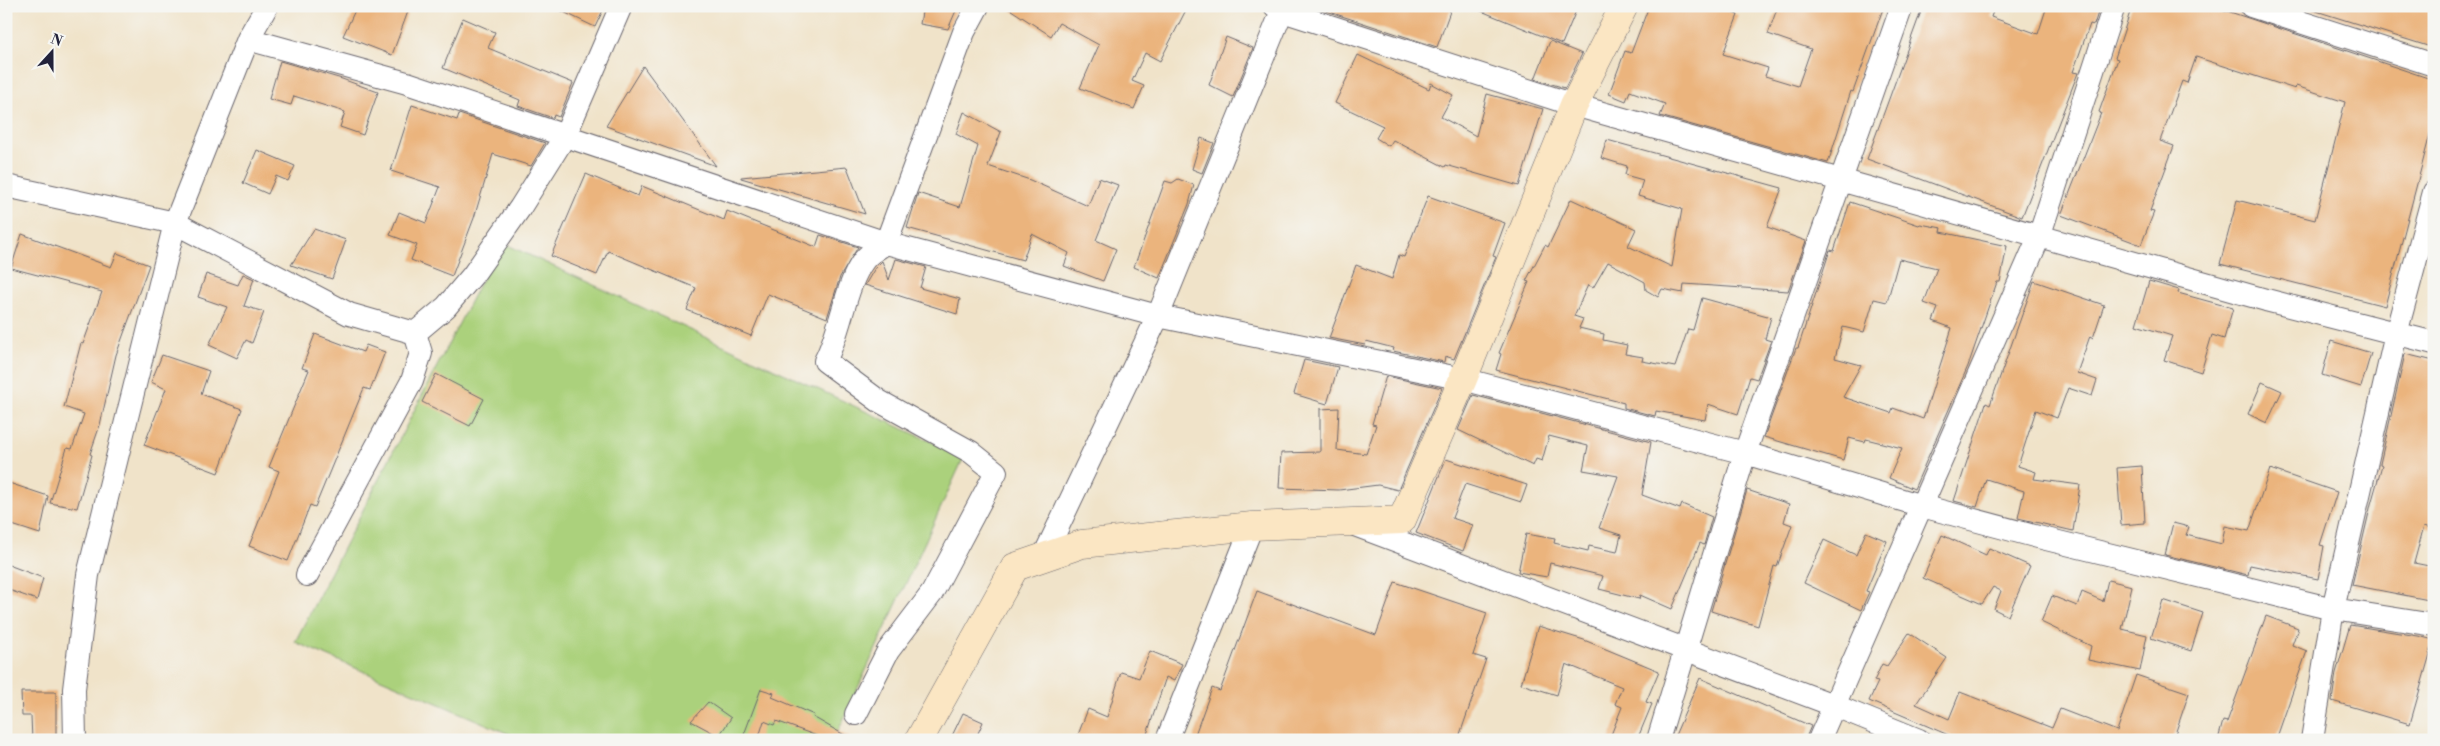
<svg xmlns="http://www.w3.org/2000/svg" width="2440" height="746" font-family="'Libre Bodoni',serif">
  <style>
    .green { fill: #abd17b; stroke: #667a5b }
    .building { fill: #ebb47d; fill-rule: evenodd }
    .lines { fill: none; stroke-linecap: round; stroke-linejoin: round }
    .street-casing { stroke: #6a666d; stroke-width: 24 }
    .secondary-casing { stroke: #6a666d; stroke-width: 29 }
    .street { stroke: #fff; stroke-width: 22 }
    .secondary { stroke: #fbe6c3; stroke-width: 28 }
  </style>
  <rect width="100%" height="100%" fill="#f6f6f2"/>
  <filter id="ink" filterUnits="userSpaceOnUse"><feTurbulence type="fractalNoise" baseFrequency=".02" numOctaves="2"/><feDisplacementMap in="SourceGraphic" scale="10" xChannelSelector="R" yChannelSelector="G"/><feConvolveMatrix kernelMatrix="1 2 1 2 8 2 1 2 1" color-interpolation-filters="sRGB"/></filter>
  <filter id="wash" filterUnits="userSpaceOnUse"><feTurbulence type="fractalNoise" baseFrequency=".0096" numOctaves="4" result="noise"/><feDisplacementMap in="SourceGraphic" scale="20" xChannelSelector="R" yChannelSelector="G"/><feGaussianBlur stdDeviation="1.12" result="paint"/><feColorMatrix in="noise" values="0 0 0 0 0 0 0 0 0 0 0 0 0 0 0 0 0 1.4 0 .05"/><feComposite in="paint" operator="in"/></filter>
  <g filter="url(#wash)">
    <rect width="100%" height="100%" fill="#f0e3c9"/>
    <!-- green -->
    <path class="green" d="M501,242L964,457L834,740H523L295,642Z"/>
    <g id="blocks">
      <!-- building -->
      <path class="building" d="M357,6H410L392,55L343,36Z
        M551,6H605L595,27Z
        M923,6H958L948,29L920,24Z
        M1005,6H1188L1160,61L1145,53L1132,81L1144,86L1134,109L1080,88L1099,45L1059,23L1051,36Z
        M1311,6H1452L1437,47Z
        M1469,6H1578L1562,44Z
        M1649,6H1715L1738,15L1723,54L1768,68L1765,76L1798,86L1811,49L1768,34L1778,6H1792L1805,11L1807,6H1884L1853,92L1851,91L1828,163L1660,116L1665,104L1630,91L1626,101L1609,94L1625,51L1631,53Z
        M1923,6H1995L1991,17L2038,34L2047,6H2100L2094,25L2090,24L2073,72L2078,73L2022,217L1867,159Z
        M2132,6H2212L2434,80V119L2385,306L2220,264L2237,200L2315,220L2345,102L2296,86L2295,89L2196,57L2187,83L2182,81L2160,141L2174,146L2150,211L2154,212L2141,245L2061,215L2101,113L2099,112L2118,59L2115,58Z
        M2313,6H2434V48L2313,10Z
        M463,18L495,32L488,48L573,83L559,117L554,115L553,118L518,106L520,100L443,68Z
        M1226,37L1253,48L1233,97L1209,85Z
        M1550,41L1582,54L1565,88L1535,79Z
        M1358,55L1429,89L1431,83L1453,95L1441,117L1476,136L1487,94L1543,109L1519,186L1446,165L1445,167L1393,140L1389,146L1376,138L1383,126L1335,103Z
        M280,61L342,79L378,92L363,135L340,127L345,112L294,96L291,105L269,99Z
        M643,66L716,166L606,126Z
        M412,105L457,120L459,114L545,143L531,166L493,154L474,218L452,276L411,260L417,245L390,235L399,212L426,223L440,187L391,171Z
        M964,112L1001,132L988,166L1030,180L1088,206L1099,178L1118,185L1096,240L1116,249L1103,281L1064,266L1069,253L1032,234L1023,260L907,228L918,193L960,207L978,146L956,134Z
        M1201,138L1214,143L1202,173L1192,169Z
        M1607,140L1782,188L1767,227L1806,241L1788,291L1684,284L1683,293L1662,289L1658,297L1646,290L1645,282L1608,262L1593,288L1588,285L1574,316L1583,319L1579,328L1604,334L1603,340L1627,345L1625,354L1643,357L1642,361L1675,367L1688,329L1693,330L1702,298L1771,317L1765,339L1771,341L1757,379L1750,377L1738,414L1708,404L1705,420L1656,411L1655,416L1624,408V403L1496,370L1501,354L1499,353L1529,282L1526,281L1545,245L1548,247L1571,199L1636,229L1628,246L1672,267L1682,209L1638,196L1643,180L1625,175L1627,166L1601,158Z
        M257,150L295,166L288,181L276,176L268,194L243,183Z
        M847,167L865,214L741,178V177Z
        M586,174L638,196L642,186L724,220L727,211L816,247L820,235L858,247L840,277L827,318L768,294L751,336L687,310L696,288L608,251L597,275L551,256Z
        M1178,179L1194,185L1189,204L1159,278L1134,267L1165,181L1172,183Z
        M1428,196L1505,223L1493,256L1496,257L1454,359L1445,356L1444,362L1393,351L1394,348L1366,341L1365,345L1329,338L1356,265L1392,279L1399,255L1404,257Z
        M1850,202L1919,225L1920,224L1942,228L1941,232L2007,246L2000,282H1997L1968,366L1914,489L1889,478L1902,448L1866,439L1865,442L1849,438L1843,460L1764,437L1796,348H1798L1830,250L1834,251ZM1899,259L1937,268L1924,303L1938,308L1933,321L1952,328L1923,419L1893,408L1891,413L1843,397L1861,365L1835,358L1843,327L1864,332L1874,299L1887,302Z
        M314,229L346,240L332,279L291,265Z
        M22,234L111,267L117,253L149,265L116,355L100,425L90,454L92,455L77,508L50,503L67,448L72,449L84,414L64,407L81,343L83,344L102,292L11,268Z
        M896,259L926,267L920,288L960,299L957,314L865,285L875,268L882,261L889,280Z
        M206,274L238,285L243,274L254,279L244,306L264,312L252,343L246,340L237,358L209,345L227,307L198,297Z
        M2034,281L2104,305L2093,338L2090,336L2077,373L2097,380L2092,396L2068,388L2057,418L2036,410L2018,466L2036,472L2034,479L2080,485L2073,531L2018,518L2024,491L1986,479L1977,507L1954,501L1986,403L1990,405Z
        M2149,281L2179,290L2178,293L2233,308L2224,339L2212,335L2201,372L2164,360L2172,336L2136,325Z
        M315,334L363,352L366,345L385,352L370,390L364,388L315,507L310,505L288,561L249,546L279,471L269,467L309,370L302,368Z
        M2331,341L2371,353L2361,387L2322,375Z
        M2405,354L2434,361V529L2424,526L2414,563L2434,567V601L2352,585L2371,504L2382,465L2380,464Z
        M162,355L209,371L201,394L242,409L218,473L144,445L166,389L151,382Z
        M1304,360L1338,367L1327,404L1294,394Z
        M436,374L484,399L470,426L422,402Z
        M1386,376L1442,388L1398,490L1378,485L1339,490L1279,488L1281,453L1320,452V409L1339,408L1337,450L1366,454L1376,425L1372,424Z
        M2262,382L2282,391L2267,423L2248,414Z
        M1473,395L1651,442L1642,495L1680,509L1682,504L1712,517L1704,545L1700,543L1672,609L1640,595L1639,599L1599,589L1603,576L1550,563L1547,577L1518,572L1526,534L1555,539L1554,543L1588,551L1589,546L1617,552L1621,535L1599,528L1618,476L1583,470L1588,446L1549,436L1542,461L1536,459L1533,466L1458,430Z
        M1446,459L1527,485L1521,502L1465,484L1452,518L1473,525L1463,551L1416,533Z
        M2142,466L2145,523L2121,525L2117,468Z
        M2270,469L2337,492L2320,545L2324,546L2318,579L2250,565L2248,575L2165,555L2173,523L2189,527L2186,535L2222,544L2225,526L2249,531Z
        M6,482L48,496L40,534L6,523Z
        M1747,490L1789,504L1784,522L1792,525L1777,567L1774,566L1758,626L1711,611Z
        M1866,532L1887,541L1866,591L1869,592L1861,610L1804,583L1824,540L1856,555Z
        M1942,535L1986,555L1989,548L2030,566L2008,616L1994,609L2001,591L1993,587L1982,604L1923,578Z
        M6,564L43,578L37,600L6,589Z
        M2108,580L2132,586L2122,629L2147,635L2140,671L2088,660L2091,646L2041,622L2052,596L2077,606L2082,592L2103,601Z
        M1395,582L1487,613L1473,655L1486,659L1458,740H1193L1212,688L1220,691L1257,591L1376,635Z
        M2163,600L2203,613L2191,651L2151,638Z
        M2266,616L2298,628L2292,645L2307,651L2276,740H2218L2223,721L2227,722Z
        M2350,625L2418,636L2434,640L2410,724L2332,701L2336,673Z
        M1538,626L1584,640L1659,671L1646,702L1652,704L1637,740H1609L1622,707L1615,704L1622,687L1566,664L1557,695L1521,684Z
        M1909,633L1947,658L1916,704L1949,719L1960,692L2052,728L2060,709L2117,731L2136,675L2189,693L2173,740H1960L1869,701L1878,682L1874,681L1882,664L1887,666Z
        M1150,651L1182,664L1174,681L1166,677L1145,740H1076L1088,709L1107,717L1121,672L1139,678Z
        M1700,678L1811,726L1805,740H1673Z
        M761,689L774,693L772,697L814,715L813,717L853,740H828L776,721L774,725L764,721L758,740H742Z
        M21,692H56V740H32L31,716H22Z
        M708,702L731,718L719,736L691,721Z
        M963,713L983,722L975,740H950Z"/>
    </g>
  </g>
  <g filter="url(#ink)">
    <use href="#blocks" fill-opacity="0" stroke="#6a666d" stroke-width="1"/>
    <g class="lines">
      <defs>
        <path id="street" d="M1275,6L1283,11L1574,105L2266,300L2434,343
          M2251,6L2434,65
          M248,39L407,83L886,243L1158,316L1463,379L1745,453L1922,506L2038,537L2333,609L2434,625
          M6,186L175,223L349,314L415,333L446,307L473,275L520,208L565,136L621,6
          M1352,524L1833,705L1919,740
          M1044,556L1158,316L1284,6
          M307,575L412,381L421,353L415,333
          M856,714L888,651L932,593L996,472L971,452L879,401L825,361C841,331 845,285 864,260C869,253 879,248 886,243L964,32L978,6
          M75,740L74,689L88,575L175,223L248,39L267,6
          M1167,740L1252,526
          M1658,740L1745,453L1902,6
          M1819,740L2039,237L2114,6
          M2312,740L2333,609L2396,334L2434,192"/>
        <path id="secondary" d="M919,740L1015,567L1082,544L1252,526L1402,520L1463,379L1574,105L1624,6"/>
      </defs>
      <!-- street casing -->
      <use href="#street" class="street-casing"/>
      <!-- secondary casing -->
      <use href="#secondary" class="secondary-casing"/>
      <!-- street -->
      <use href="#street" class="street"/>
      <!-- secondary -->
      <use href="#secondary" class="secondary"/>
    </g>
  </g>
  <!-- margin -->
  <rect width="2440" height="746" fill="none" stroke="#f6f6f2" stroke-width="25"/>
  <!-- north arrow -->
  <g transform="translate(52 52) rotate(21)" stroke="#f6f6f2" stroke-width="4" paint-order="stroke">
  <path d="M0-4L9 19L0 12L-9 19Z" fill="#22223b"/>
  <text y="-8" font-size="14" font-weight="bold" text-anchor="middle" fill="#22223b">N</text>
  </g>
</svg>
